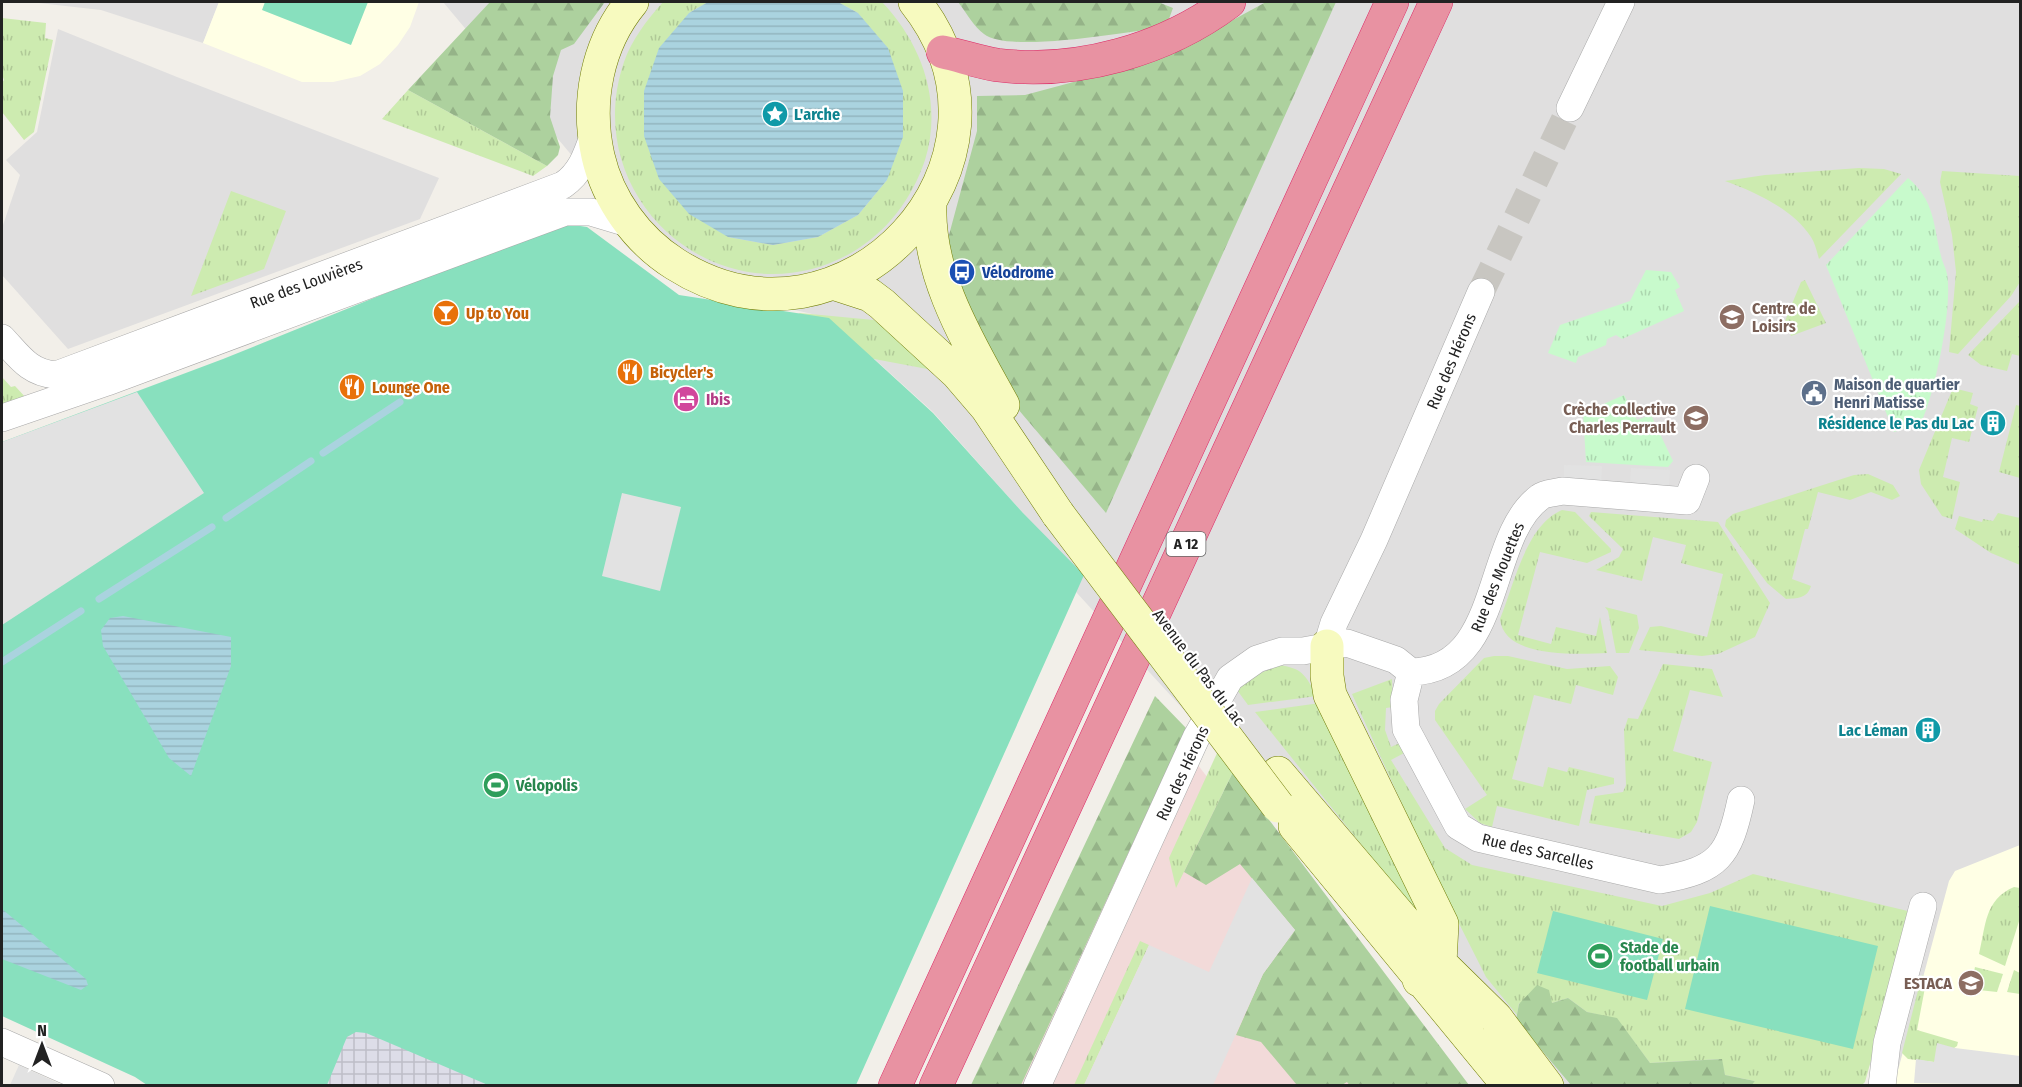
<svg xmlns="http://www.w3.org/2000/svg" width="2022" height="1087" font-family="'Fira Sans Condensed',sans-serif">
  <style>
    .residential { fill: #e0dfdf }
    .commercial { fill: #f2dad9 }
    .education { fill: #ffffe5 }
    .grass { fill: url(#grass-tufts) }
    .forest { fill: url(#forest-firs) }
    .park { fill: url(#park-tufts) }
    .pitch { fill: #88e0be }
    .parking { fill: #e2e2e2 }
    .plaza { fill: url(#plaza-grid) }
    .water { fill: url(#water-rules) }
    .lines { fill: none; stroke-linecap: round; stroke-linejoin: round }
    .stream { stroke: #aad3df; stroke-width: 7 }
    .street-tunnel { stroke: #c8c6c1; stroke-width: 27; stroke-dasharray: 27 14; stroke-linecap: butt }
    .street-casing { stroke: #a9a9a9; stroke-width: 28 }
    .secondary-casing { stroke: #707d05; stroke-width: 34 }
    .highway-casing { stroke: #dc2a67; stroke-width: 34 }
    .street { stroke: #fff; stroke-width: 27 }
    .secondary { stroke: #f7fabf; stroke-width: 33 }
    .highway { stroke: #e892a2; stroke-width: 33 }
    .secondary-bridge-casing { stroke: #707d05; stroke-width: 34; stroke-linecap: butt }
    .secondary-bridge { stroke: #f7fabf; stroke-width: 33 }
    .labels { text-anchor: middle; stroke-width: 4.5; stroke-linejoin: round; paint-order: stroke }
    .shield { fill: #fff; stroke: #646464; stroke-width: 1.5 }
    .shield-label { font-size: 15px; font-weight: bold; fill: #222 }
    .culture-label { font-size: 16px; font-weight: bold; fill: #0d838f; stroke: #fff; text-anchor: end }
    .transit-label { font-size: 16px; font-weight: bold; fill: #164399; stroke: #fff; text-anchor: start }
    .street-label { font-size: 16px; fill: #222; stroke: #fff }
    .education-label { font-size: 16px; font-weight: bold; fill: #785e54; stroke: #fff; text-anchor: end }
    .food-label { font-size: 16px; font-weight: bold; fill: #c56008; stroke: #fff; text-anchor: start }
    .service-label { font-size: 16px; font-weight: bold; fill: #4e5e75; stroke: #fff; text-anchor: start }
    .hotel-label { font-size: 16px; font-weight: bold; fill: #b23c85; stroke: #fff; text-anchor: start }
    .leisure-label { font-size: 16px; font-weight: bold; fill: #27864d; stroke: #fff; text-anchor: start }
  </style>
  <defs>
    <pattern id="grass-tufts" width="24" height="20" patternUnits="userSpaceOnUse" patternTransform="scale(1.5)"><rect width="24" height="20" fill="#cdebb0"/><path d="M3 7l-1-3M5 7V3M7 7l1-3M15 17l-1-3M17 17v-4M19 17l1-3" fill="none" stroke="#b0c997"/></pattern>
    <pattern id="forest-firs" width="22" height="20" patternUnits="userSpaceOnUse" patternTransform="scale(1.5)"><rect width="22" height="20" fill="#add19e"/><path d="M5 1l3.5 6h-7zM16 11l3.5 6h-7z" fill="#95b388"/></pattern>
    <pattern id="park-tufts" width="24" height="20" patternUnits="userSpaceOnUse" patternTransform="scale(1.5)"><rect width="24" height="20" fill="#c8facc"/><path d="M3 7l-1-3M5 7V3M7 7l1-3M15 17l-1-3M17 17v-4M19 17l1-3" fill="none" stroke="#acd6af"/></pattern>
    <pattern id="plaza-grid" width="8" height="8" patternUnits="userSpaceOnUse" patternTransform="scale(1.5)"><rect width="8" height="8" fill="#dddde8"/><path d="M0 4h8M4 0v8" fill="none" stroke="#bdbdc7"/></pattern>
    <pattern id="water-rules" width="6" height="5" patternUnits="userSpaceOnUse" patternTransform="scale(1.5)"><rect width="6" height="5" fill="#aad3df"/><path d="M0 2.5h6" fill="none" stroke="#92b5bf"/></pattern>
  </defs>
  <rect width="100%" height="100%" fill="#f2efe9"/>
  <!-- residential -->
  <path class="residential" d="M30,2H219L203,43L101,10Z
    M443,2H2020V1085H1958L1874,1066L1766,1048L1733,1085H1527L1076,592L1023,513L933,412L829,318L679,283Z
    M58,29L177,77L439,178L420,219L68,349L2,275V228L20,175L6,160L37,132Z"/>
  <!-- commercial -->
  <path class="commercial" d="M1151,704L1444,1085L984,1086Z"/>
  <!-- education -->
  <path class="education" d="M219,2H419L410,27L398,45L380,64L360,76L333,82H302L203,43Z
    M2020,845V1085H1894L1949,881L1955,871Z"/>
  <!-- grass -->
  <path class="grass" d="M663,2H708L689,13L728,237L773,245L818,237L858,215L887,180L858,13L838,2H882C922,44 943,102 925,160C912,199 887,232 851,253C723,325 577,200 624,62C632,39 647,20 663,2Z
    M2,18L46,23L45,38L53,40L34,132L24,140L2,112V83L4,80L2,74Z
    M408,90L547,166L533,176L382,119Z
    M1859,168L1884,169L1901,174L1819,259C1817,252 1815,243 1811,237C1793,209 1755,192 1725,181L1765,175Z
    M1942,171L2020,176V282L2011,296L1958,354L1949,352L1956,272L1952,235L1940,182Z
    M231,191L286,211L264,269L191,296Z
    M1805,280L1826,323L1791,336L1785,321L1801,282Z
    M2020,301V356L2012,354L2007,371L1981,365L1968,355Z
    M800,313L874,320L938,371L789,343L793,317Z
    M2,377L11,387L15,386L28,400L2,407Z
    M1953,388L1973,393L1970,404L1978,407L1969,442L1952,438L1943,477L1960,482L1952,519L1942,516L1921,484L1919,470Z
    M2016,405L2020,406V478L1999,472Z
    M1868,474L1893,485L1900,496L1892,500L1871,492L1850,500L1818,492L1808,529H1805L1792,579L1811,586C1807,599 1797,598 1786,599L1767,583L1725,526L1726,520L1733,514L1854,475Z
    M1562,510L1575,512L1611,549V552L1587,563L1540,552L1518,635L1551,644L1556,627L1596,636L1600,617L1607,653C1578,654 1504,659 1500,619C1514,585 1526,525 1562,510Z
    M1591,512L1718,522L1770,603L1755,637L1718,654L1702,656L1639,650L1650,627L1661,626L1707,637L1723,574L1681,563L1686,545L1653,537L1642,581L1596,570L1619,557L1623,549L1589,516Z
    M1998,513L2020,518V565L1991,553L1955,529L1959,516L1982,522L1983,519L1993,521Z
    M1605,607L1637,615L1639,628L1629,653H1616L1608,611Z
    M1494,656H1508L1567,669L1610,666L1618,677L1613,695L1576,685L1571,704L1534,695L1512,779L1543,787L1548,767L1567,772L1569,767L1614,778V784L1587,790L1579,826L1497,806L1492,827L1480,823L1465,809L1487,795L1435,720V711L1439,704L1484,658Z
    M1663,664L1712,669L1723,697L1690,690L1673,751L1712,762L1697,822L1691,832L1679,839L1589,823L1595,796L1623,792L1626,785L1624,730L1628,718L1638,719Z
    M1278,665C1303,668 1305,675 1317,696L1248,705L1237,690L1252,677Z
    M1392,679L1393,707L1386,708L1385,730L1391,747L1402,742L1406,752L1391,760L1445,848L1472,865L1662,906L1710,893L1753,874L1912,912L1865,1082L1861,1086L1751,1085L1755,1081L1725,1075L1721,1059L1650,1063L1617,1019L1587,1012L1568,998L1552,1003H1519L1517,1015L1486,977L1434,874L1352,694Z
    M1320,703L1421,919L1255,712Z
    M1218,751L1233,772L1176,888L1169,858Z
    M2014,887L2020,888V918L2005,966L1979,954C1986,926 1984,900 2014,887Z
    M1140,941L1149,945L1084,1085H1074Z
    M1975,967L2003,974L1997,992L1970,989Z
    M2014,970L2020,973V994L2007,992Z
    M1922,975L1927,977L1917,1030L1958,1042L1957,1046L1934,1062L1908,1059L1902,1053Z"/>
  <!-- forest -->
  <path class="forest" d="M490,2H605L574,44L561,50L553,76L550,117L560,147L558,155L547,166L408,90Z
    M958,2H1158L1173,8L1166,27C1132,31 1008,54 984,34C974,27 966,12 958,2Z
    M1266,2H1336L1106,513L1007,396L978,350L946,246L977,131V96L1025,95L1163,58Z
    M1155,696L1186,728L1021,1085H971Z
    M1233,772L1469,1085L1350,1086L1347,1082L1342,1085H1297L1261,1042L1236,1035L1263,974L1295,930L1240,864L1206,885L1184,872Z
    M1537,985L1549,990L1552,1003L1568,998L1587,1012L1617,1018L1650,1063L1722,1059L1725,1075L1755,1081L1751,1086L1571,1085L1516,1020L1519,1004Z"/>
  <!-- park -->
  <path class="park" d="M1908,178C1935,201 1933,224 1941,256C1942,262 1946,268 1947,274C1953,306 1935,393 1921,423L1894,432L1826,265Z
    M1646,270L1671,272L1680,287L1675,290L1684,311L1622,339L1616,335L1607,339L1606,345L1578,357L1576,363L1548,353L1560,325L1630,301Z
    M1624,395L1637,420L1651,415L1673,461L1668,467L1586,462L1583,413Z"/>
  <!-- pitch -->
  <path class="pitch" d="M265,2H368L351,45L262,10Z
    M567,224L587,227L679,295L829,318L933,413L1023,513L1084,575L856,1085H147L135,1077L2,1016V442L223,359L512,242Z
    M1710,906L1878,946L1853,1049L1685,1009Z
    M1553,911L1663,939L1647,1000L1537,973Z"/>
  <!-- parking -->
  <path class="parking" d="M137,392L204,493L2,625V442Z
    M1564,465L1602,466L1601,484L1564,483Z
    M1631,468L1670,470L1669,487L1630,485Z
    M622,493L681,507L660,591L602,576Z
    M1252,878L1295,930L1263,974L1213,1085H1084L1149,945L1209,972Z
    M1937,1043L1955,1048L2020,1056V1085L1914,1083L1916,1059L1934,1062Z
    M19,1065L62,1085H10Z"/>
  <!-- plaza -->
  <path class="plaza" d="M356,1032L366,1033L488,1085H327L347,1037Z"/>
  <!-- water -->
  <path class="water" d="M708,2H838L858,13L888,48L903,91V137L887,180L858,215L818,237L773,245L728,237L689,214L659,179L644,136V91L659,48L689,13Z
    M123,616L231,637V666L191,776L169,758L103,646L101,630L110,618Z
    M2,909L86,979L88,985L81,990L2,959Z"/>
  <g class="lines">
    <!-- stream -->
    <path class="stream" d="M411,396L419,390
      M323,453L400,402
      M226,518L311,461
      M99,599L212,527
      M2,662L81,611"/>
    <!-- street-tunnel -->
    <path class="street-tunnel" d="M1481,292L1570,108"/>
    <defs>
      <path id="street" d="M1570,108L1621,2
        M2,338C19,356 29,373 56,375L563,185C581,173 587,154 594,134
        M2,418L107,382L565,212H591L631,224
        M1327,646L1334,623L1374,540L1481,292
        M1411,672L1404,700L1406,729L1458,826L1478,838L1660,880C1719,870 1729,856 1741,800
        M2,1042L101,1086
        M1037,1086L1196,738L1230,678L1257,659L1282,651H1303L1347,643L1396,660L1411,672C1504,670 1484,538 1540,497C1545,493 1555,493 1562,491L1687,501L1696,478
        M1882,1086L1887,1043L1923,906"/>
      <path id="secondary" d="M632,2C597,44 586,102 598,156C608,200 637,240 675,264C845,373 1041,161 915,2
        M930,204C927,276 969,343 1003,405
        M833,283L870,295L882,304L957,373L987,408L1058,514
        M1327,646V676L1330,695L1442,924L1440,963L1419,980
        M1278,773L1440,963L1496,1018L1547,1086
        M1295,826L1509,1086"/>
      <path id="highway" d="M943,52C961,56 979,62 997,65C1077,75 1165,50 1229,2
        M895,1086L1392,2
        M936,1086L1436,2"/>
    </defs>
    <!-- street casing -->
    <use href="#street" class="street-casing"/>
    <!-- secondary casing -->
    <use href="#secondary" class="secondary-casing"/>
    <!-- highway casing -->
    <use href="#highway" class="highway-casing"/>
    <!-- street -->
    <use href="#street" class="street"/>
    <!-- secondary -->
    <use href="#secondary" class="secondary"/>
    <!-- highway -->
    <use href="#highway" class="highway"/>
    <defs>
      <path id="secondary-bridge" d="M1058,514L1278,806"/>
    </defs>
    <!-- secondary-bridge casing -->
    <use href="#secondary-bridge" class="secondary-bridge-casing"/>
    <!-- secondary-bridge -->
    <use href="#secondary-bridge" class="secondary-bridge"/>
  </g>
  <!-- icons -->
  <defs>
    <symbol id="sight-disc" viewBox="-11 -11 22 22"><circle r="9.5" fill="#0f9aa8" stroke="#fff"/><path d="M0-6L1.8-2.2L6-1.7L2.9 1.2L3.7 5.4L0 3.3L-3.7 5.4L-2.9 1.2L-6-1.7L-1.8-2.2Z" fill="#fff"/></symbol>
    <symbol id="bus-disc" viewBox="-11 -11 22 22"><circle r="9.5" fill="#1a4fb4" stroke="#fff"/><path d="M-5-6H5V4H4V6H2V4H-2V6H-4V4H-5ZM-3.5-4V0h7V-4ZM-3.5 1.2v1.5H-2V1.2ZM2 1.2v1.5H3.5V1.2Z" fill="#fff"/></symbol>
    <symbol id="bar-disc" viewBox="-11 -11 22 22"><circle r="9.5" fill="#e8710a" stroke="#fff"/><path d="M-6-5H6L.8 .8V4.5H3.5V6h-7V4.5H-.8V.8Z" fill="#fff"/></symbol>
    <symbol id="school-disc" viewBox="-11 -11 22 22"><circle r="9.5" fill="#8d6e63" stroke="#fff"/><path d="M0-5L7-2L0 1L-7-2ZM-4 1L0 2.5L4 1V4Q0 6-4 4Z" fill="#fff"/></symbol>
    <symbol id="restaurant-disc" viewBox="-11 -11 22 22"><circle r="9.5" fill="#e8710a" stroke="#fff"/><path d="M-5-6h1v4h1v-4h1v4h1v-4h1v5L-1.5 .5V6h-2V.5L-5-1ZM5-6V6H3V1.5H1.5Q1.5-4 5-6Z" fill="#fff"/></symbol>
    <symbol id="civic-disc" viewBox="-11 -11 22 22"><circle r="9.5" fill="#5c6f8a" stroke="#fff"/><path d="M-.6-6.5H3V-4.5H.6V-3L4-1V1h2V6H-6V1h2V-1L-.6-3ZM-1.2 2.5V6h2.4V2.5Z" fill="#fff"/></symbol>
    <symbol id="hotel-disc" viewBox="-11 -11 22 22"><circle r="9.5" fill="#d1479c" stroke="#fff"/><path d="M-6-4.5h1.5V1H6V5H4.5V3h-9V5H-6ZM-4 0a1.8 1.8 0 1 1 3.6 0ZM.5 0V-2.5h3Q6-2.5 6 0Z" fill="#fff"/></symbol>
    <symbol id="building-disc" viewBox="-11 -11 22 22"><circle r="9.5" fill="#0f9aa8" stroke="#fff"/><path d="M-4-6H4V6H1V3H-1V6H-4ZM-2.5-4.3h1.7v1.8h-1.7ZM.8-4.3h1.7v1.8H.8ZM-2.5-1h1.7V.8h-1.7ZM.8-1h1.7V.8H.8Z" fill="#fff"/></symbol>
    <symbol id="stadium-disc" viewBox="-11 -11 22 22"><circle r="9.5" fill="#2e9e5b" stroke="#fff"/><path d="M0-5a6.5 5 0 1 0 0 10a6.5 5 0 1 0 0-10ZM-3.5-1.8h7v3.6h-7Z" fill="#fff"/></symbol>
    <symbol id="university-disc" viewBox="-11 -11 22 22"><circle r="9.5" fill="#8d6e63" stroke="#fff"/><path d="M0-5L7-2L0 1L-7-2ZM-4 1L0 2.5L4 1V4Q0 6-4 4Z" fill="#fff"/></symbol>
  </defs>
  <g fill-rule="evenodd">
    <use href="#sight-disc" x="760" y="99" width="30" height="30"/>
    <use href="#bus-disc" x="947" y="257" width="30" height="30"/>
    <use href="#bar-disc" x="431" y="298" width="30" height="30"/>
    <use href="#school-disc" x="1717" y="302" width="30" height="30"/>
    <use href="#restaurant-disc" x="615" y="357" width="30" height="30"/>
    <use href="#restaurant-disc" x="337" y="372" width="30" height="30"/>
    <use href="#civic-disc" x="1799" y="378" width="30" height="30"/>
    <use href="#hotel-disc" x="671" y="384" width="30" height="30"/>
    <use href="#school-disc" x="1681" y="403" width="30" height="30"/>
    <use href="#building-disc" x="1978" y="408" width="30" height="30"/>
    <use href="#building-disc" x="1913" y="715" width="30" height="30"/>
    <use href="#stadium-disc" x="481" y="770" width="30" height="30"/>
    <use href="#stadium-disc" x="1585" y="941" width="30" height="30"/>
    <use href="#university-disc" x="1956" y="968" width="30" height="30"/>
  </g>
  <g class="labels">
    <!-- shield labels -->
    <rect class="shield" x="1166.5" y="532" width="39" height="24" rx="4.5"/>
    <g class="shield-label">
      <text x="1186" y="549">A 12</text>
    </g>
    <!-- culture labels -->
    <g class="culture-label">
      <text x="794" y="120" text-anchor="start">L'arche</text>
      <text x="1974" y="429">Résidence le Pas du Lac</text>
      <text x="1908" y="736">Lac Léman</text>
    </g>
    <!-- transit labels -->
    <g class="transit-label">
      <text x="982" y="278">Vélodrome</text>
    </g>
    <!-- street labels -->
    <g class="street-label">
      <text transform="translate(306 283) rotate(-20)" y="6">Rue des Louvières</text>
      <text transform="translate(1451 361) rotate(-67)" y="6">Rue des Hérons</text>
      <text transform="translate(1497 577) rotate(-68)" y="6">Rue des Mouettes</text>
      <text transform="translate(1199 667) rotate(53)" y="6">Avenue du Pas du Lac</text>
      <text transform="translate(1182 773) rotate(-65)" y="6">Rue des Hérons</text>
      <text transform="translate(1538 851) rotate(13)" y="6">Rue des Sarcelles</text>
    </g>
    <!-- education labels -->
    <g class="education-label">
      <text x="1752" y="314" text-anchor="start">Centre de<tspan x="1752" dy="18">Loisirs</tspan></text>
      <text x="1676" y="415">Crèche collective<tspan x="1676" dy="18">Charles Perrault</tspan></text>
      <text x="1952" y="989">ESTACA</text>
    </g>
    <!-- food labels -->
    <g class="food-label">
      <text x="466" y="319">Up to You</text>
      <text x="650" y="378">Bicycler's</text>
      <text x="372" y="393">Lounge One</text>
    </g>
    <!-- service labels -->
    <g class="service-label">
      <text x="1834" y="390">Maison de quartier<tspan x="1834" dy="18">Henri Matisse</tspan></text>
    </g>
    <!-- hotel labels -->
    <g class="hotel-label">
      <text x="706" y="405">Ibis</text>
    </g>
    <!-- leisure labels -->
    <g class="leisure-label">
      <text x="516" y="791">Vélopolis</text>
      <text x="1620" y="953">Stade de<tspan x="1620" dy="18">football urbain</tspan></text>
    </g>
  </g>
  <!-- border -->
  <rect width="2022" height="1087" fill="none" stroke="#222222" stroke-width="6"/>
  <!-- north arrow -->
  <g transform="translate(42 1045)" stroke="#ffffff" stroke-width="4.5" paint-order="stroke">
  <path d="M0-4.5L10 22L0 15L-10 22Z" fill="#222222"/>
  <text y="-9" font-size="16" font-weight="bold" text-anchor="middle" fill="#222222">N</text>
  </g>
</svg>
